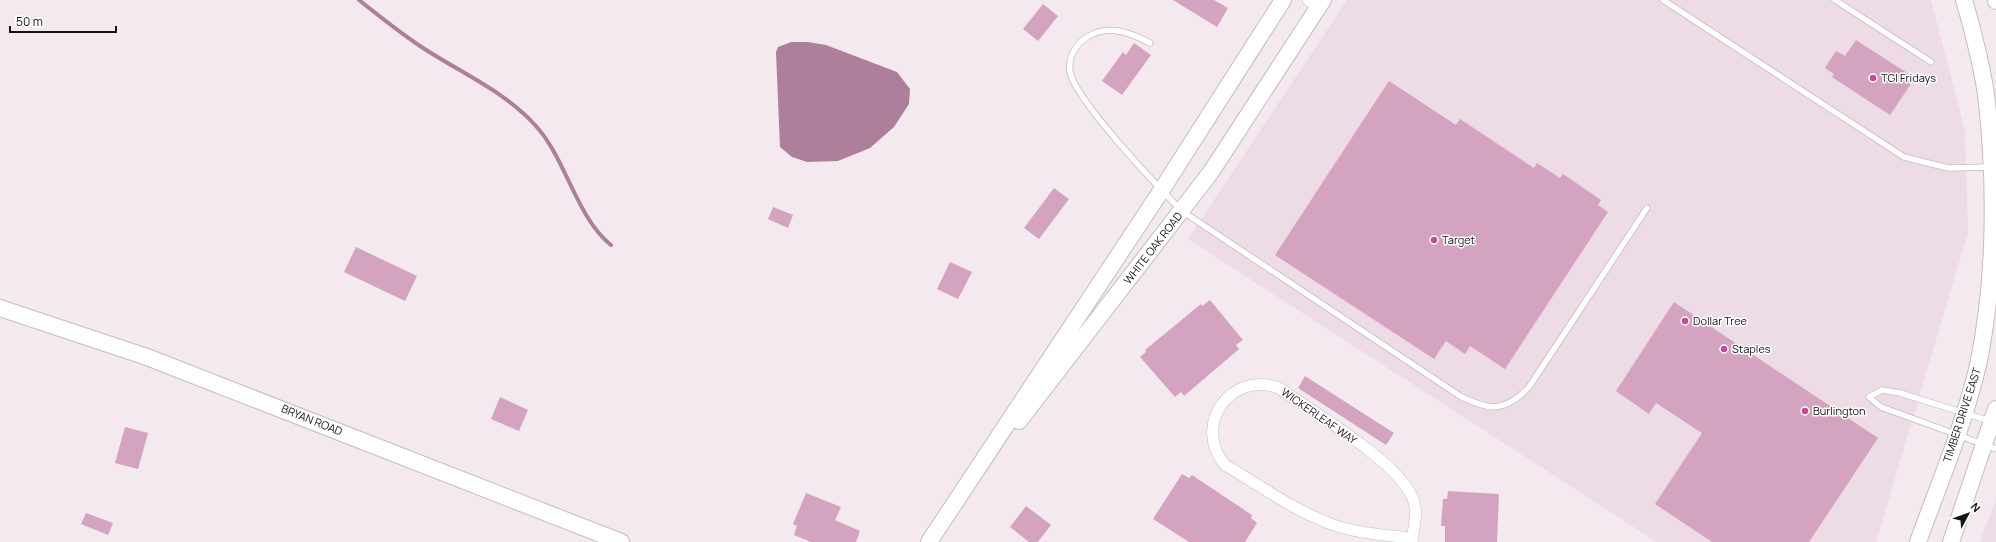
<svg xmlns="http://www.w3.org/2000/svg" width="1996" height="542" font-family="Manrope,sans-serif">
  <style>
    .built { fill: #eddbe5 }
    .water { fill: #ae7f9a }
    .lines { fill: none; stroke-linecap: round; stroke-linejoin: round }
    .stream { stroke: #ae7f9a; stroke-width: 4 }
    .building { fill: #d4a3bf }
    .lane-casing { stroke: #c5bbc0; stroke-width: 7 }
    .street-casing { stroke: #c5bbc0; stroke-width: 12 }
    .secondary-casing { stroke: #c5bbc0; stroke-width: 18 }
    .lane { stroke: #fff; stroke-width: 5.5 }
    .street { stroke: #fff; stroke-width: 11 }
    .secondary { stroke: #fff; stroke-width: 16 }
    .poi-dot { fill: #c54a9a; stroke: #fff; stroke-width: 1.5 }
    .labels { text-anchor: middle; stroke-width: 3; stroke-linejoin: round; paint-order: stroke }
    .poi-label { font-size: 11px; fill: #151213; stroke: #fff; text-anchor: start }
    .street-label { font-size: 11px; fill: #151213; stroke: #fff }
  </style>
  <rect width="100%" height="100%" fill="#f3e9ee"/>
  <!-- built -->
  <path class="built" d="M1347,0H1931L1965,131L1968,232L1876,542H1657L1188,239Z
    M1996,499V542H1980Z"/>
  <!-- water -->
  <path class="water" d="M791,42H808L826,45L897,72L910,89L909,104L894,127L870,148L838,161L807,162L792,157L780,147L776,52L778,47Z"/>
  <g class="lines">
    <!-- stream -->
    <path class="stream" d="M359,0C379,16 399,32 420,46C459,72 503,90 535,125C566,158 576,217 611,245"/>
  </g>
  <!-- building -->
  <path class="building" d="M1173,0H1214L1228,8L1217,27Z
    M1043,4L1058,16L1038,41L1023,29Z
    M1856,40L1915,78L1890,115L1832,77L1834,74L1825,68L1836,51L1845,56Z
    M1134,43L1151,55L1122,95L1102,81L1123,52L1126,55Z
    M1389,81L1456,125L1460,119L1534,168L1537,163L1560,178L1563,174L1601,200L1598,205L1608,212L1505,369L1470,346L1465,354L1446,341L1434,359L1275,255Z
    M1054,188L1069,199L1039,239L1024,228Z
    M773,207L793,215L788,228L768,219Z
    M356,247L417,276L405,301L344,272Z
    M950,262L972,272L958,299L937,289Z
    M1210,300L1243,340L1236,345L1239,349L1184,396L1181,392L1175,397L1140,357L1146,352L1145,350L1201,304L1202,306Z
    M1674,302L1878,438L1809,542H1712L1655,504L1702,433L1656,403L1649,414L1616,391Z
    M1305,376L1394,433L1386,445L1298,388Z
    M500,397L528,410L519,431L491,419Z
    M125,427L148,433L138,469L115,463Z
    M1182,474L1189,478L1192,475L1252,515L1251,518L1257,523L1245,542H1189L1153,519Z
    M1448,491L1499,494L1497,542H1445V526H1441L1443,499H1447Z
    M806,493L841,507L835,520L860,531L856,542H811L794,535L797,526L793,524Z
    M1026,506L1051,525L1038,542H1029L1010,527Z
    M86,513L113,523L108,535L81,524Z"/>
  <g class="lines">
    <defs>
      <path id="lane" d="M1663,0L1904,157L1948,168L1991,167
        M1835,0L1931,62
        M1150,43C1131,33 1109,24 1089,36C1076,43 1068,57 1070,71C1073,98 1160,189 1182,211L1460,396C1489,411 1506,412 1529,387L1647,208
        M1990,421L1900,393L1882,390L1869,397L1881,407L1996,449"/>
      <path id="street" d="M1308,0L1318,8
        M1412,542C1413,530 1418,514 1414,502C1403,464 1313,412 1279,388C1230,370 1192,426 1225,465C1258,484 1290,508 1326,522C1352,533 1384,535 1412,538"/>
      <path id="secondary" d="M1996,0V1
        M0,308L147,357L621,542
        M1019,421L1211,172L1323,0
        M929,542L1161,191L1283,0
        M1918,542C1939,484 1964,425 1978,365C1996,280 1996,180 1986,94C1981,62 1973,31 1964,0
        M1951,542L1996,409"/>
    </defs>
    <!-- lane casing -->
    <use href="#lane" class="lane-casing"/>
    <!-- street casing -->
    <use href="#street" class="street-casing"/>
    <!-- secondary casing -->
    <use href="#secondary" class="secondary-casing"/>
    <!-- lane -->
    <use href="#lane" class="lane"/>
    <!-- street -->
    <use href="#street" class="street"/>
    <!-- secondary -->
    <use href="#secondary" class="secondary"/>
  </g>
  <!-- markers -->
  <g class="poi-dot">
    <circle cx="1873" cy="78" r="4"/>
    <circle cx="1434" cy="240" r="4"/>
    <circle cx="1685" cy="321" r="4"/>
    <circle cx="1724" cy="349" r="4"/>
    <circle cx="1805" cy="411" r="4"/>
  </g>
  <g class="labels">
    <!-- poi labels -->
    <g class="poi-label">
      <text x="1881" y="82">TGI Fridays</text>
      <text x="1442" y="244">Target</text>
      <text x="1693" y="325">Dollar Tree</text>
      <text x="1732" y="353">Staples</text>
      <text x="1813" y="415">Burlington</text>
    </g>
    <!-- street labels -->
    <g class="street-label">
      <text transform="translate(1153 248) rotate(-52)" y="4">WHITE OAK ROAD</text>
      <text transform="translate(1962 415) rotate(-72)" y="4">TIMBER DRIVE EAST</text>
      <text transform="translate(1319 416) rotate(35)" y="4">WICKERLEAF WAY</text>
      <text transform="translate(312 420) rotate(22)" y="4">BRYAN ROAD</text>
    </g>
  </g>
  <!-- north arrow -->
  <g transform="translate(1968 514) rotate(49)" stroke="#ffffff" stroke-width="3" paint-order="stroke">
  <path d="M0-3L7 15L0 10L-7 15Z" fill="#151213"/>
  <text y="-6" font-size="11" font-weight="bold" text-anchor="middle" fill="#151213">N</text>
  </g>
  <!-- scale -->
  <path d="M10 26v6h106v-6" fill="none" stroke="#151213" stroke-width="2"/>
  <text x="16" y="26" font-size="12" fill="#151213" stroke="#ffffff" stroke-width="3" paint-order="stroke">50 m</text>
</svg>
